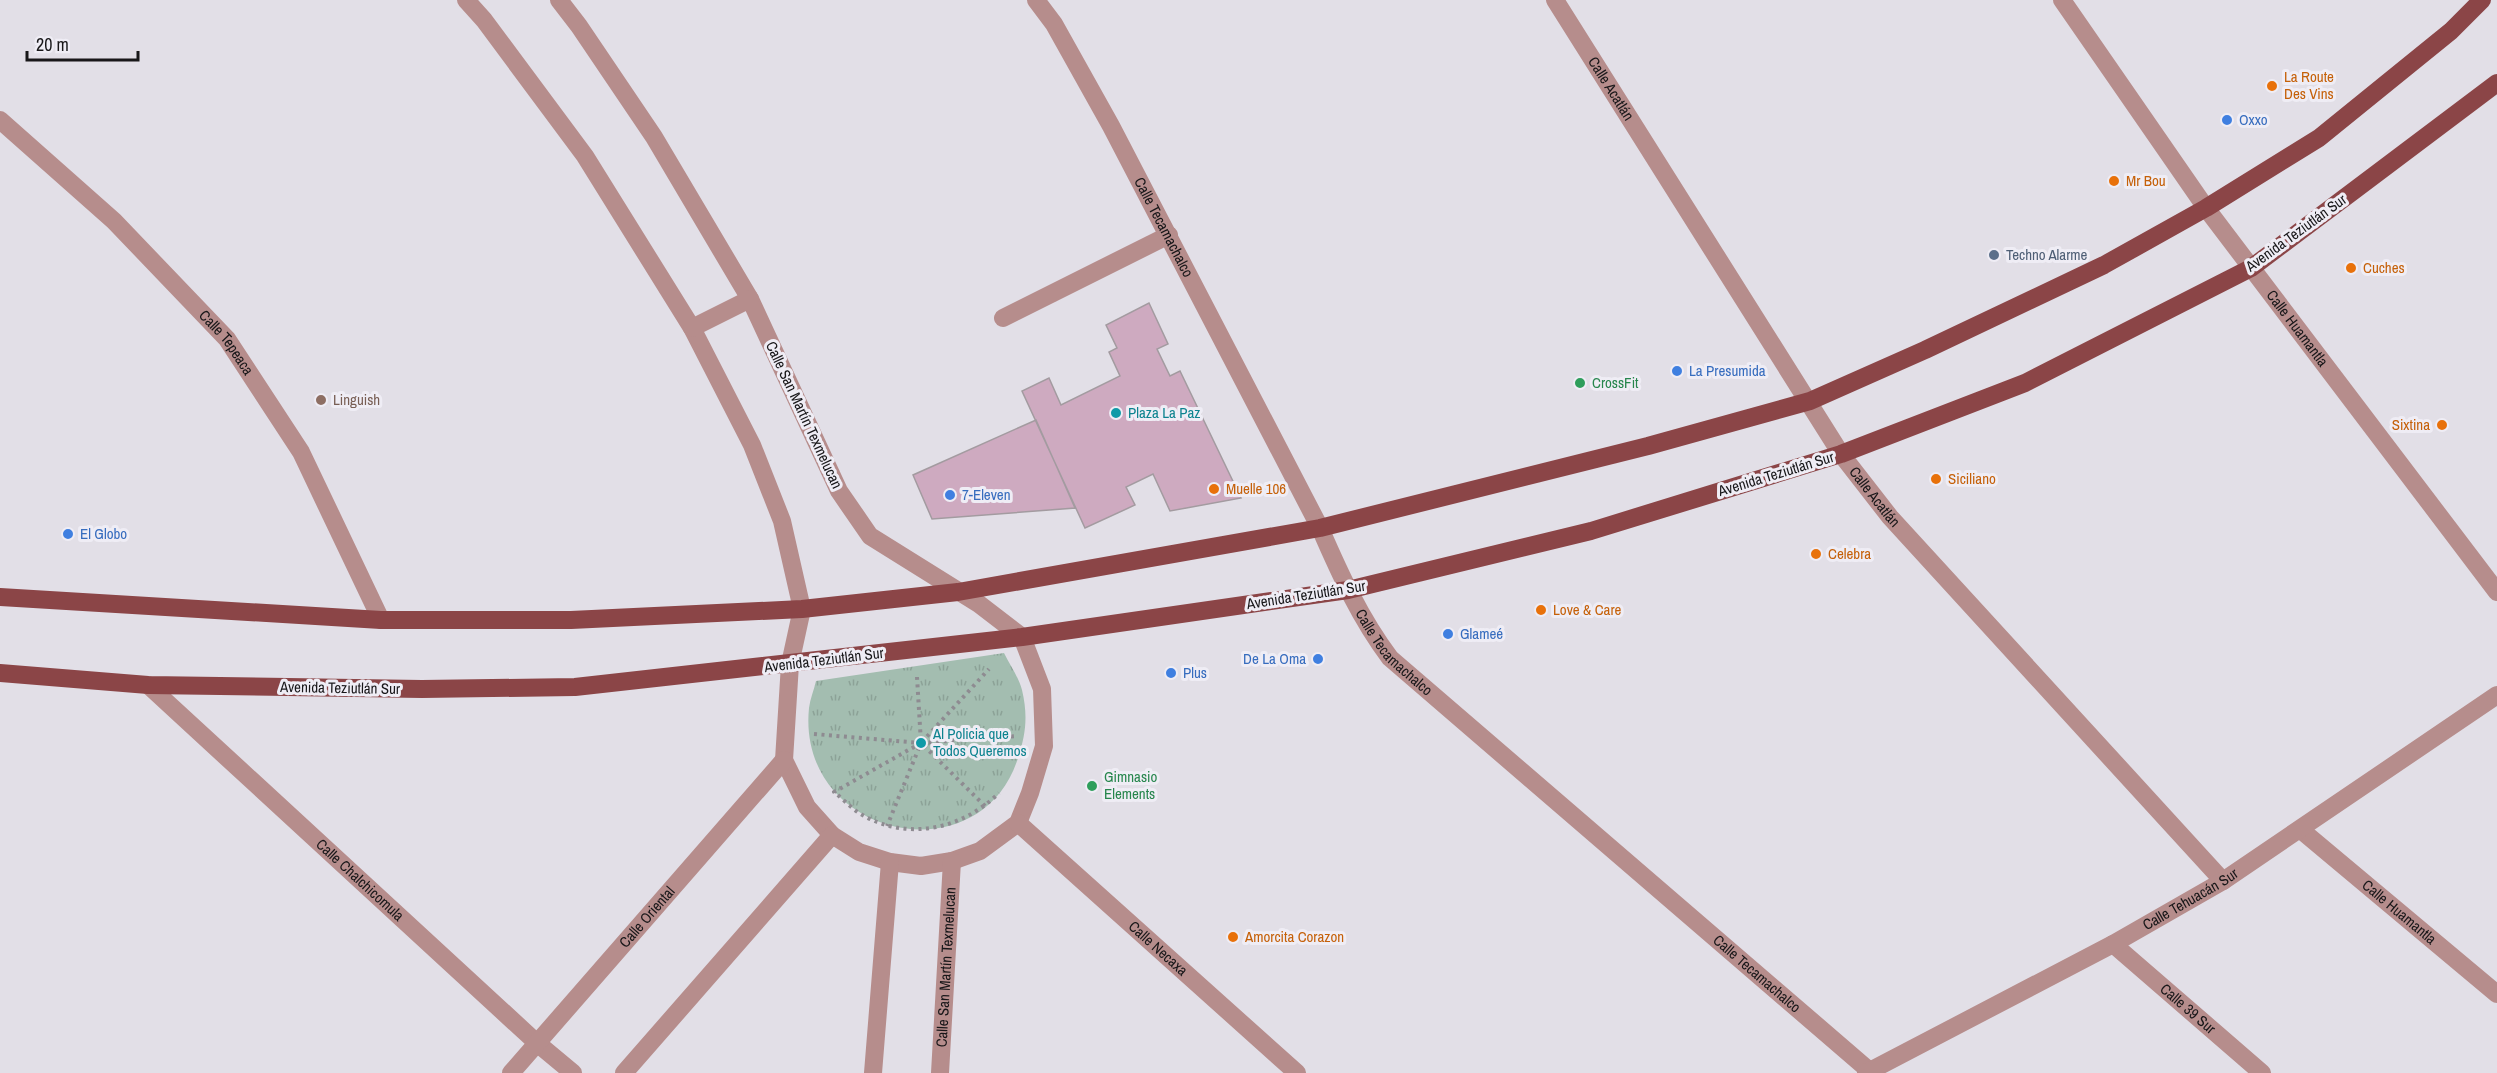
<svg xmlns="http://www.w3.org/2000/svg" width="2497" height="1073" font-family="'Archivo Narrow',sans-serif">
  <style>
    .park { fill: url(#park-tufts) }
    .building { fill: #ceaac0; stroke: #a39ba0; stroke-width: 1.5 }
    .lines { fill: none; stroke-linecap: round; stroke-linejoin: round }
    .path { stroke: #8e8b91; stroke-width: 4; stroke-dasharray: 3 4.5; stroke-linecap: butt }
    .lane { stroke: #b68d8c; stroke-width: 18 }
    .street { stroke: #b68d8c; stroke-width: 18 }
    .primary { stroke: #8b4547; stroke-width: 18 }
    .food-dot { fill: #e8710a; stroke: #efedf5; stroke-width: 2 }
    .shop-dot { fill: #3f7fe0; stroke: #efedf5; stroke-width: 2 }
    .service-dot { fill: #5c6f8a; stroke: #efedf5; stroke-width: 2 }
    .leisure-dot { fill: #2e9e5b; stroke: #efedf5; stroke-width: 2 }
    .education-dot { fill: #8d6e63; stroke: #efedf5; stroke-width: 2 }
    .culture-dot { fill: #0f9aa8; stroke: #efedf5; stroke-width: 2 }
    .labels { text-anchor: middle; stroke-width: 6; stroke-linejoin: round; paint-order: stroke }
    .food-label { font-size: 15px; fill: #c56008; stroke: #efedf5; text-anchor: start }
    .street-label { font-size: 15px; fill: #181719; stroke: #efedf5 }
    .shop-label { font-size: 15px; fill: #366cbe; stroke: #efedf5; text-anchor: start }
    .service-label { font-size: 15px; fill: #4e5e75; stroke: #efedf5; text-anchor: start }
    .leisure-label { font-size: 15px; fill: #27864d; stroke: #efedf5; text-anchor: start }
    .education-label { font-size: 15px; fill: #785e54; stroke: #efedf5; text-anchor: start }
    .culture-label { font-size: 15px; fill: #0d838f; stroke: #efedf5; text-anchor: start }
  </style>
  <defs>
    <pattern id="park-tufts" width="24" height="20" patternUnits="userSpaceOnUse" patternTransform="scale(1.5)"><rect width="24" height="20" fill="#a3bdb0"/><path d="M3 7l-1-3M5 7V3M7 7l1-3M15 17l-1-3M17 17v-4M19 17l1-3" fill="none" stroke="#8ca297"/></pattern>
  </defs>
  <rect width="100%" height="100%" fill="#e2dfe7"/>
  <!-- park -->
  <path class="park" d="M1004,653C1010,665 1019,678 1022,690C1028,715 1026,734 1018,758C980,878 796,837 809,708C810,699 814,690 816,681Z"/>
  <!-- building -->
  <path class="building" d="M1149,303L1168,344L1157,349L1170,376L1180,371L1241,498L1170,511L1153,474L1126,487L1135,505L1085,528L1022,391L1049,378L1061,405L1120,376L1109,352L1117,348L1106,325Z
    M1036,420L1075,508L932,519L913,475Z"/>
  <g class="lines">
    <!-- path -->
    <path class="path" d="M917,677L921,743L989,669
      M814,734L921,743L887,826
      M921,743L834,792C842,798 850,807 859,813C906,842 961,830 999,793
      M985,806L921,743L1017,736"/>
    <!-- lane -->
    <path class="lane" d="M1003,318L1169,235"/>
    <!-- street -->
    <g class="street">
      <path d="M466,0L484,20L585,156L692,328L752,445L782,521L802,609L790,664L784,760L807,807L832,835L859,852L890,862L921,866L952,861L980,851L1018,823L1030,793L1044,746L1042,689L1022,637L979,604L870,536L839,491L750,299L654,137L579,26L559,0"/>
      <path id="s1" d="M1036,0L1054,24L1111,126L1320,528C1340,574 1360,618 1390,658L1872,1073"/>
      <path id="s2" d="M1555,0L1841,454L1890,517L2223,881"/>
      <path id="s3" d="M2062,0L2206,208L2497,592"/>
      <path id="s4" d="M0,120L114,221L227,339L301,452L381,620"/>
      <path d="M692,328L750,299"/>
      <path id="s5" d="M148,685L537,1043L573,1073"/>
      <path id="s6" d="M1018,823L1297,1073"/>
      <path id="s7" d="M2301,830L2497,994"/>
      <path id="s8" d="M2113,944L2262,1073"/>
      <path id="s9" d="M511,1073L784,760"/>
      <path d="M624,1073L832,835"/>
      <path d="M873,1073L890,862"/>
      <path id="s10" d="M940,1073L952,861"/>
      <path id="s11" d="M1866,1073L2113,944L2223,881L2497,695"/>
    </g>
    <!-- primary -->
    <path class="primary" d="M0,597L381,620H571L802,609L958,592L1320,528L1648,446L1810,401L1925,350L2104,265L2206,208L2319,138L2451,31L2482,0
      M0,673L148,685L422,689L575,687L1022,637L1348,590L1591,531L1841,454L2025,383L2251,268L2497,83"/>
  </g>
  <!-- markers -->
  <g class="food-dot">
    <circle cx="2272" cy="86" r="6"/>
    <circle cx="2114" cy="181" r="6"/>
    <circle cx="2351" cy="268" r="6"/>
    <circle cx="2442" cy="425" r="6"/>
    <circle cx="1936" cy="479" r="6"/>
    <circle cx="1214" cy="489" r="6"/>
    <circle cx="1816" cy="554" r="6"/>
    <circle cx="1541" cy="610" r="6"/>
    <circle cx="1233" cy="937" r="6"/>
  </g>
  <g class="shop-dot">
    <circle cx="2227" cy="120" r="6"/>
    <circle cx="1677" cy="371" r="6"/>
    <circle cx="950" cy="495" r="6"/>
    <circle cx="68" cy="534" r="6"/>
    <circle cx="1448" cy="634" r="6"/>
    <circle cx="1318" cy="659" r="6"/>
    <circle cx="1171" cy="673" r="6"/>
  </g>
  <circle class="service-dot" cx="1994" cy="255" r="6"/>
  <g class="leisure-dot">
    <circle cx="1580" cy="383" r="6"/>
    <circle cx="1092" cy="786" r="6"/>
  </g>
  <circle class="education-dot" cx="321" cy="400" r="6"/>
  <g class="culture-dot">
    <circle cx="1116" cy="413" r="6"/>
    <circle cx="921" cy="743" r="6"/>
  </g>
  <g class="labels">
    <!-- food labels -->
    <g class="food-label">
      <text x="2284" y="82">La Route<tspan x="2284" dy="17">Des Vins</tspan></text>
      <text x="2126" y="186">Mr Bou</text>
      <text x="2363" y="273">Cuches</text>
      <text x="2430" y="430" text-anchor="end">Sixtina</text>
      <text x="1948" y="484">Siciliano</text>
      <text x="1226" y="494">Muelle 106</text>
      <text x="1828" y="559">Celebra</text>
      <text x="1553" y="615">Love &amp; Care</text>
      <text x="1245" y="942">Amorcita Corazon</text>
    </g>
    <!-- street labels -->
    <g class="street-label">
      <text dy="5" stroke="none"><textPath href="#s2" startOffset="105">Calle Acatlán</textPath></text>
      <text dy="5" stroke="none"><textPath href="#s1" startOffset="261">Calle Tecamachalco</textPath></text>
      <text transform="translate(2296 233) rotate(-36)" y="5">Avenida Teziutlán Sur</text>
      <text dy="5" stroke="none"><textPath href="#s3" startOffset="404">Calle Huamantla</textPath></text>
      <text dy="5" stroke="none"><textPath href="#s4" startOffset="318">Calle Tepeaca</textPath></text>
      <text transform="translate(804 415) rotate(65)" y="5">Calle San Martín Texmelucan</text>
      <text transform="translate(1776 474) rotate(-17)" y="5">Avenida Teziutlán Sur</text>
      <text dy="5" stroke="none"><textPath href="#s2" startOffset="591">Calle Acatlán</textPath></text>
      <text transform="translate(1306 595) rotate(-9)" y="5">Avenida Teziutlán Sur</text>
      <text dy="5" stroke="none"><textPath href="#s1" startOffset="746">Calle Tecamachalco</textPath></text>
      <text transform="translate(824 660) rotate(-7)" y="5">Avenida Teziutlán Sur</text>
      <text transform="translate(340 688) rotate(1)" y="5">Avenida Teziutlán Sur</text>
      <text dy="5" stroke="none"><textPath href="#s5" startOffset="288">Calle Chalchicomula</textPath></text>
      <text dy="5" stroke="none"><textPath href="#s11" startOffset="368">Calle Tehuacán Sur</textPath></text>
      <text dy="5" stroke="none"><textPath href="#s7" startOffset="128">Calle Huamantla</textPath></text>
      <text dy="5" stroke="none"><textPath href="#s9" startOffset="207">Calle Oriental</textPath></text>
      <text dy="5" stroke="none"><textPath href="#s6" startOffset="188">Calle Necaxa</textPath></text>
      <text dy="5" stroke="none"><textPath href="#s10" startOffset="106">Calle San Martín Texmelucan</textPath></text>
      <text dy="5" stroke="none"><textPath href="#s1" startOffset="1232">Calle Tecamachalco</textPath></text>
      <text dy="5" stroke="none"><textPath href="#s8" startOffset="99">Calle 39 Sur</textPath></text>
    </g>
    <!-- shop labels -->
    <g class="shop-label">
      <text x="2239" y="125">Oxxo</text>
      <text x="1689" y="376">La Presumida</text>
      <text x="962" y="500">7-Eleven</text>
      <text x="80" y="539">El Globo</text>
      <text x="1460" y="639">Glameé</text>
      <text x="1306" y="664" text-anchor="end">De La Oma</text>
      <text x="1183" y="678">Plus</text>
    </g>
    <!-- service labels -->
    <g class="service-label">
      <text x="2006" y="260">Techno Alarme</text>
    </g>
    <!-- leisure labels -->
    <g class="leisure-label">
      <text x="1592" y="388">CrossFit</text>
      <text x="1104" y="782">Gimnasio<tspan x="1104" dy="17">Elements</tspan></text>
    </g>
    <!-- education labels -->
    <g class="education-label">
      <text x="333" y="405">Linguish</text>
    </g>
    <!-- culture labels -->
    <g class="culture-label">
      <text x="1128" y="418">Plaza La Paz</text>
      <text x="933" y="739">Al Policia que<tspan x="933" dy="17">Todos Queremos</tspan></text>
    </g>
  </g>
  <!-- scale -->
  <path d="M27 51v9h111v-9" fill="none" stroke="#181719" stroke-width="3"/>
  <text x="36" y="51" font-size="18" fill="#181719" stroke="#efedf5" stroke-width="4.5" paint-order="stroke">20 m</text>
</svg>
